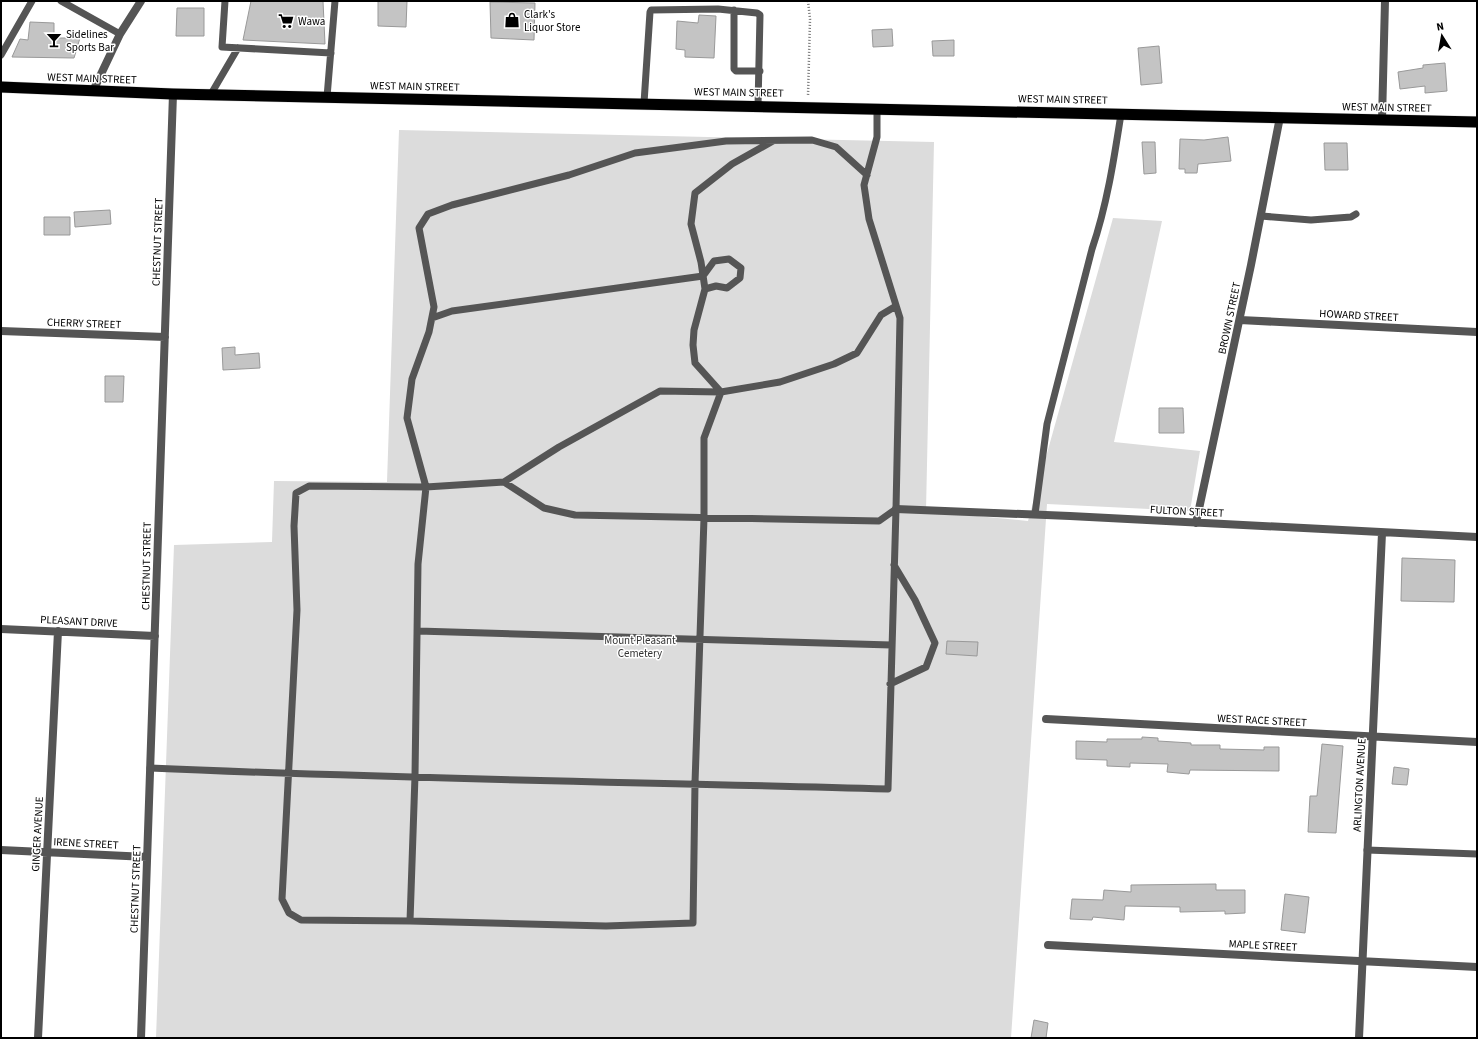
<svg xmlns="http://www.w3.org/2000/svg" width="1478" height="1039" font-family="'Source Sans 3',sans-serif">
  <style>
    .green { fill: #dcdcdc }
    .building { fill: #c4c4c4; stroke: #999 }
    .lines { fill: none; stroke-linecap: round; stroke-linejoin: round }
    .trunk-casing { stroke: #dbdbdb; stroke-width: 12 }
    .path { stroke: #777; stroke-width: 2.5; stroke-dasharray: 1 2; stroke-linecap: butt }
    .service { stroke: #555; stroke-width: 7 }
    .minor { stroke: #555; stroke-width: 8 }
    .tertiary { stroke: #555; stroke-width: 8 }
    .trunk { stroke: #000; stroke-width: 11 }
    .labels { text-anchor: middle; stroke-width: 3; stroke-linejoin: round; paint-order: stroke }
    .poi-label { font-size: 11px; fill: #000; stroke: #fff; text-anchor: start }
    .street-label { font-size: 11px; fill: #000; stroke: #fff }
    .park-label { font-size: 11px; fill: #333; stroke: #fff }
  </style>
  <rect width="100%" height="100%" fill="#fff"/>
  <!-- green -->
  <path class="green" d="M399,130L934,142L926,511L1028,521L1113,218L1162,221L1114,442L1200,451L1190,511L1047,504L1011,1038H156L174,545L272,542L274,481L387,482Z"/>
  <!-- building -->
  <path class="building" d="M251,1H323L325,44L243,40Z
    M378,1H407L406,27L378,26Z
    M490,2L535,3L534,40L491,38Z
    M177,8H204V36H176Z
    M699,15L716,16L714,58L685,57V50L676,49L677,21L698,23Z
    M30,22L54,23V38H80L74,58L12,57L20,39L28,40Z
    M892,29L893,46L873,47L872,30Z
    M954,40V56H933L932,41Z
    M1159,46L1162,83L1141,85L1138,48Z
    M1445,63L1447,91L1425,93V86L1400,89L1398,72L1423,68V65Z
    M1228,137L1231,161L1198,164L1197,173H1185V169H1179L1180,139L1204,140Z
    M1142,142H1155L1156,173L1144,174Z
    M1324,143H1347L1348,170H1325Z
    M110,210L111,224L75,227L74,212Z
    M44,217H70V235H44Z
    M235,347V355L259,353L260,368L223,370L222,348Z
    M105,376H124L123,402H105Z
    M1159,408H1183L1184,433H1159Z
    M1402,558L1455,560L1454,602L1401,601Z
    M947,641L978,642L977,656L946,654Z
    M1142,737L1158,738V741L1191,743V745H1220V749L1264,750V747H1279V771L1190,770L1189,774L1167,772L1168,764L1130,763V767L1107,766V760L1076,759V741L1107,742V739H1142Z
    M1322,744L1343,746L1336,833L1308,832L1310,796H1317Z
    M1394,767L1409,769L1407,785L1392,784Z
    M1216,884V890H1245V913L1225,914V911L1180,912V907L1125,906L1124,920L1093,917L1092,920L1070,919L1072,899L1103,900L1104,890L1131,892V885Z
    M1285,894L1309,897L1305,933L1281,930Z
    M1034,1020L1048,1023L1046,1038H1031Z"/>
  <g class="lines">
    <defs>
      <path id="trunk" d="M1,87L173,94L1477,122"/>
    </defs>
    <!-- trunk casing -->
    <use href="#trunk" class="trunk-casing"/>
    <!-- path -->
    <path class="path" d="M808,1L810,19L808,96"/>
    <!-- service -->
    <path class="service" d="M61,1L120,34
      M225,1L222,47L331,53
      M734,10V69L736,71H760
      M1,55L32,1
      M211,94L238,48
      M327,97L335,1
      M644,103L650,12L651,10L718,9L757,13L760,15L758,106
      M877,108V137L864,185L869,219L900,318L896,509
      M867,175L836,147L812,140L726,141L635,153L569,175L452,205L428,214L419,228L434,307L429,332L412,379L407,418L426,487L418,564L415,776L410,921L606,926L693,923L695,783L704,518V438L721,392L780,382L834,364L857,353L881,315L896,306
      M1261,216L1311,220L1351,217L1356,214
      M432,318L452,311L703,276L714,261L729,259L741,268L740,278L727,288L716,286L705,289
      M721,392L695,363L693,345L694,330L705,289L701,262L691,224L695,193L732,164L773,141
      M504,482L559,447L660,391L721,392
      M1035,514L1047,424L1092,249C1107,205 1114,159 1121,114
      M418,631L891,645
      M890,684L926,667L935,643L915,600L894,565
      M150,768C396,779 642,782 888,789L896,509L879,521L575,515L544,508L504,482L426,487L309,486L296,493L294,526L297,610L282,899L289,913L301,920L410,921
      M1367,850L1477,854"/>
    <!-- minor -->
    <path class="minor" d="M1382,120L1385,1
      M1240,320L1477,332
      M1,331L165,337
      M896,509L1070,516L1477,537
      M1196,523L1251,265L1280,117
      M1,629L155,636
      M1046,719L1477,742
      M1,850L147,857
      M1048,945L1477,967
      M38,1038L58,631
      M141,1038L173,94
      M1359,1038L1382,533"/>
    <!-- tertiary -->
    <path class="tertiary" d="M93,91L120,34L141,1"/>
    <!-- trunk -->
    <use href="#trunk" class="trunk"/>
  </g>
  <!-- icons -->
  <defs>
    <symbol id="shop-bare" viewBox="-9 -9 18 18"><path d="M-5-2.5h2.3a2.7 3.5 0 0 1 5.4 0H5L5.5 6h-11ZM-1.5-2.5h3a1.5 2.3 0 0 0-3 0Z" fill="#000" stroke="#fff" stroke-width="2.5" paint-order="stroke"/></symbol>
    <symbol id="supermarket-bare" viewBox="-9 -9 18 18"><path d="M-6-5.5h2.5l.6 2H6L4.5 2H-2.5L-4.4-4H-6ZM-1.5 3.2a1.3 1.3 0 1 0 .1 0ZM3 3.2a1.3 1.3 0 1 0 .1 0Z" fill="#000" stroke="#fff" stroke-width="2.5" paint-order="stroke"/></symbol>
    <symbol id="bar-bare" viewBox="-9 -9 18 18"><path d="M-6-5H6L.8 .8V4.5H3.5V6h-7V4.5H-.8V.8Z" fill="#000" stroke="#fff" stroke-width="2.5" paint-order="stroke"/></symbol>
  </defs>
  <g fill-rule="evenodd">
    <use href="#shop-bare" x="501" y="9" width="22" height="22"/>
    <use href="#supermarket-bare" x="275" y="10" width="22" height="22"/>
    <use href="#bar-bare" x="43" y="29" width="22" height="22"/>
  </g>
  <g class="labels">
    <!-- poi labels -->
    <g class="poi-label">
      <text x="524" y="18">Clark's<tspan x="524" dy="13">Liquor Store</tspan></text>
      <text x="298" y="25">Wawa</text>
      <text x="66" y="38">Sidelines<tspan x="66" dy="13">Sports Bar</tspan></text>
    </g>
    <!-- street labels -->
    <g class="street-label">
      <text transform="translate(92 78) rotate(2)" y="4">WEST MAIN STREET</text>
      <text transform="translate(415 86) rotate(1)" y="4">WEST MAIN STREET</text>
      <text transform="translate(739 92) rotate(1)" y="4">WEST MAIN STREET</text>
      <text transform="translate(1063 99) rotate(1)" y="4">WEST MAIN STREET</text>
      <text transform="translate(1387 107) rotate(1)" y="4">WEST MAIN STREET</text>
      <text transform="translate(157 242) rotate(-88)" y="4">CHESTNUT STREET</text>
      <text transform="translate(1359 315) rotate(3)" y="4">HOWARD STREET</text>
      <text transform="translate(1229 318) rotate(-78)" y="4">BROWN STREET</text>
      <text transform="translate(84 323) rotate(2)" y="4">CHERRY STREET</text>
      <text transform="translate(1187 511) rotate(3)" y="4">FULTON STREET</text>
      <text transform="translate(146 566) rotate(-89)" y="4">CHESTNUT STREET</text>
      <text transform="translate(79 621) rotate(3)" y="4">PLEASANT DRIVE</text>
      <text transform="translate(1262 720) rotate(3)" y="4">WEST RACE STREET</text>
      <text transform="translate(1359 785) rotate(-87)" y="4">ARLINGTON AVENUE</text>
      <text transform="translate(37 834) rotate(-87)" y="4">GINGER AVENUE</text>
      <text transform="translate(86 843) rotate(3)" y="4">IRENE STREET</text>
      <text transform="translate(135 889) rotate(-88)" y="4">CHESTNUT STREET</text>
      <text transform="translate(1263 945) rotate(3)" y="4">MAPLE STREET</text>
    </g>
    <!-- park labels -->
    <g class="park-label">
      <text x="640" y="644">Mount Pleasant<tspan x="640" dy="13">Cemetery</tspan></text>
    </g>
  </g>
  <!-- border -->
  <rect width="1478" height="1039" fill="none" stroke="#000000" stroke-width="4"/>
  <!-- north arrow -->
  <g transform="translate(1442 36) rotate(349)" stroke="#ffffff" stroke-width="3" paint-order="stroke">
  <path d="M0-3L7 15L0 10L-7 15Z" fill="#000000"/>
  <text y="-6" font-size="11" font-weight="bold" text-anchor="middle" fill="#000000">N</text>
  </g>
</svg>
